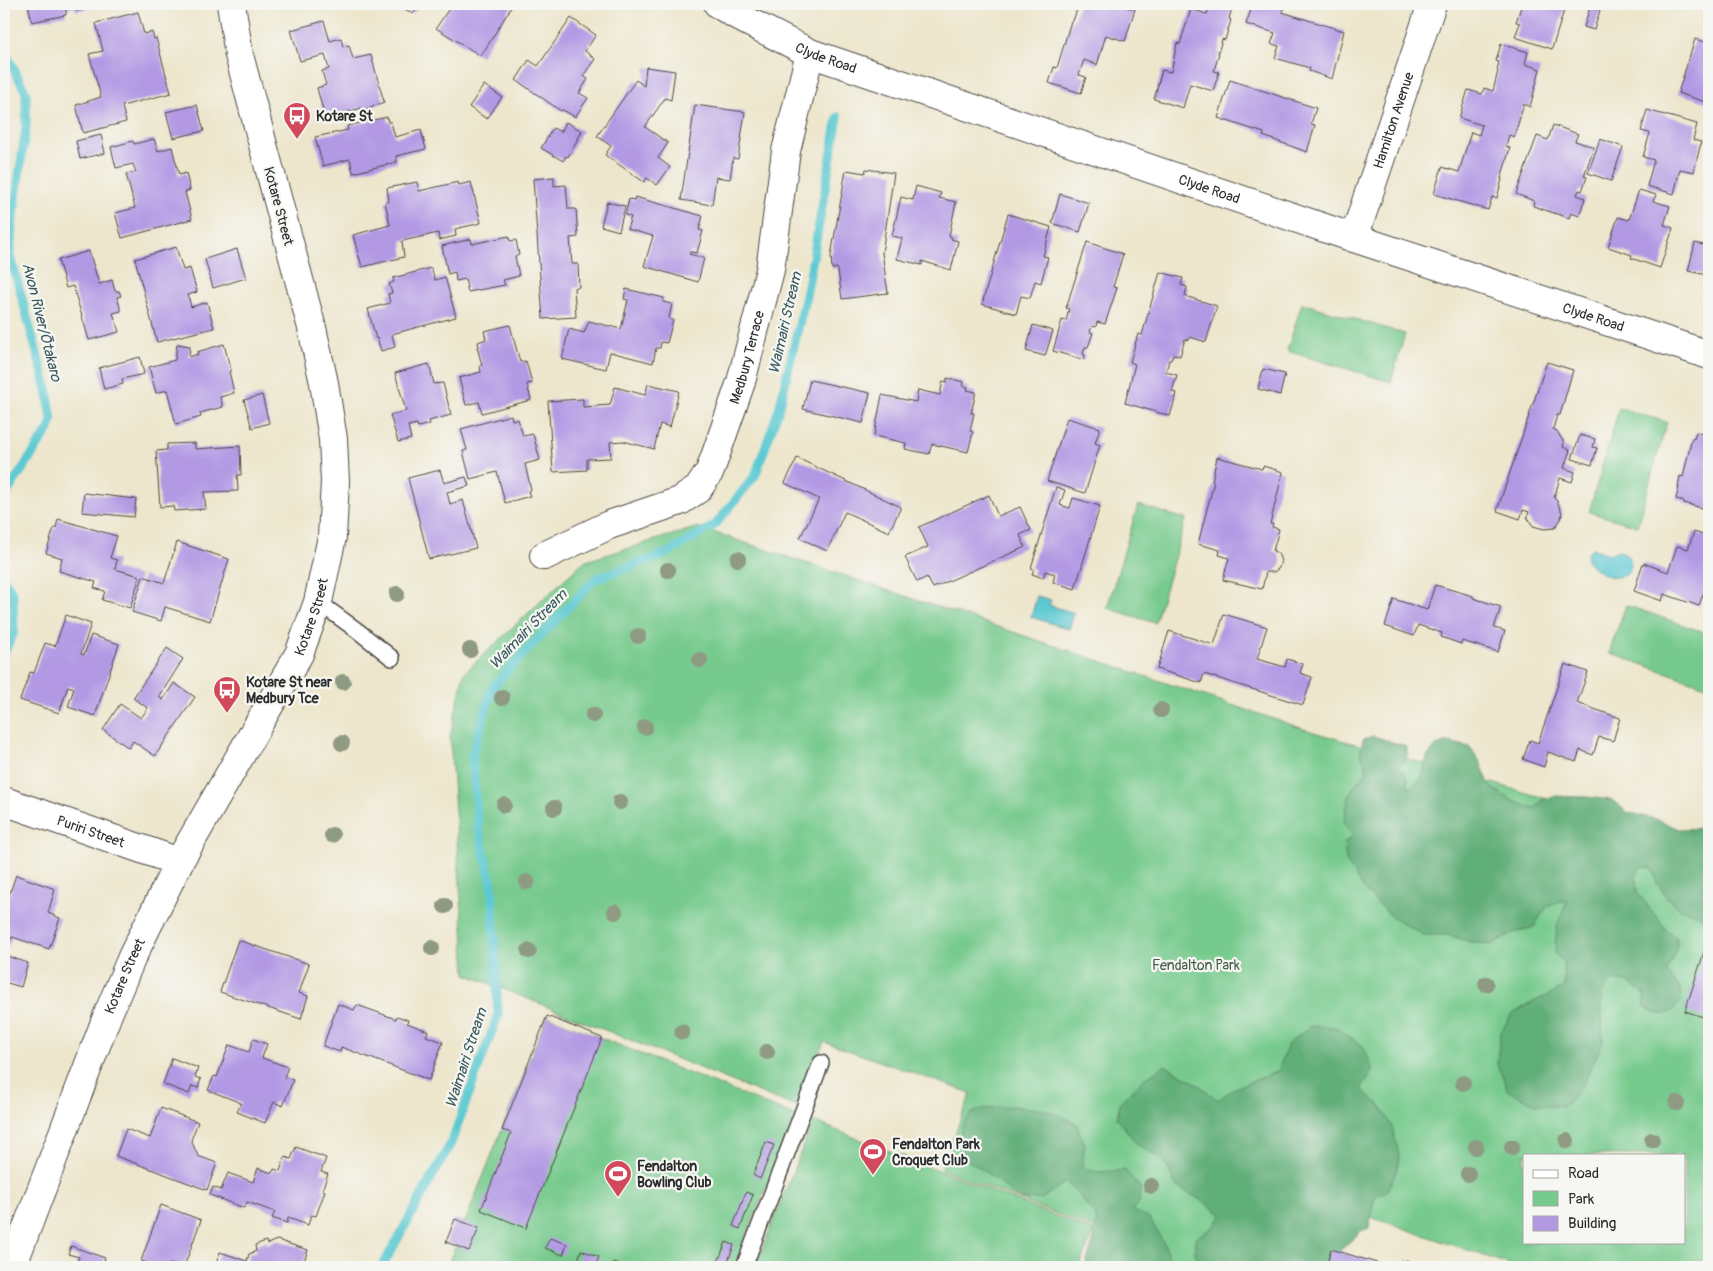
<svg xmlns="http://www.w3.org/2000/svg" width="1713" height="1271" font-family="Pangolin,sans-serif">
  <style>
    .green { fill: #77ca8d; stroke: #517a5c; fill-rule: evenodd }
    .forest { fill: #61ae78; stroke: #466c52 }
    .water { fill: #5cc9d2; stroke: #447a7e }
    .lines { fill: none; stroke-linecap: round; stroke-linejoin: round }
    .stream { stroke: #5cc9d2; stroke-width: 9 }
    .building { fill: #b399e4 }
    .lane-casing { stroke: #484743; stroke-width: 18 }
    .street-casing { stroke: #484743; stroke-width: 30 }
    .secondary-casing { stroke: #484743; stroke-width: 30 }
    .lane { stroke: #fff; stroke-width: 15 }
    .street { stroke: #fff; stroke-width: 28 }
    .secondary { stroke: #fff; stroke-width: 28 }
    .tree { fill: #8f9a83 }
    .labels { text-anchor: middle; stroke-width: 4.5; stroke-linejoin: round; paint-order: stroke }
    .street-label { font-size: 14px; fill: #2b2b2b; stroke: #f6f6f2 }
    .poi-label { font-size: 14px; font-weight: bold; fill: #2b2b2b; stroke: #f6f6f2; text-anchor: start }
    .park-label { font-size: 14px; fill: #425b48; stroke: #f6f6f2 }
    .water-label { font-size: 15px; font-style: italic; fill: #3a5a5d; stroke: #f6f6f2 }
  </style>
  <rect width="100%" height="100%" fill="#f6f6f2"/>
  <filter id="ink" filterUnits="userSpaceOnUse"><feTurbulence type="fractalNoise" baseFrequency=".02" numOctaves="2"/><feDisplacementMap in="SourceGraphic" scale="10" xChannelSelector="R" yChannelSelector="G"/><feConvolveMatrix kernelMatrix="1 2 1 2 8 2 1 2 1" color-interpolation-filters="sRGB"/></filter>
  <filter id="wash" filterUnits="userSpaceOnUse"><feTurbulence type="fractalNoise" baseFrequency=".0096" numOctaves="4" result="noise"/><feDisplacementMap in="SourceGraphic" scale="20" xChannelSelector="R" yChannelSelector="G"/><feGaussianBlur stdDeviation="1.12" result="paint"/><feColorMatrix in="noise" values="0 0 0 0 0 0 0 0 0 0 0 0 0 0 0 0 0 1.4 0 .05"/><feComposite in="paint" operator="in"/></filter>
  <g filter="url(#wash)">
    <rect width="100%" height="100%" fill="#ede6cc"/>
    <!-- green -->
    <path class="green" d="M1302,303L1405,334L1391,382L1287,351Z
      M1619,408L1667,422L1637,526L1589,512Z
      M1138,505L1186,519L1155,623L1107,608Z
      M698,527L1310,731L1709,845V1267H1517L1312,1197L1286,1267H1193L941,1169L971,1093L824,1042L796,1107L466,974L450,737L464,673L583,562ZM1524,1155H1684V1242H1524Z
      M1626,605L1709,634V687L1609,653Z
      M547,1016L795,1116L734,1267H447Z
      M813,1121L1094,1231L1079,1267H755Z"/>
    <!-- forest -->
    <path class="forest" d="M1373,736L1405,746L1408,754L1399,767L1408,779L1409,789L1422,777L1427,757L1436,746L1449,742L1470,747L1480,761L1490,786L1511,800L1535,809L1541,801L1553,796L1587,797L1612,800L1627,812L1659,820L1679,829L1709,828V924L1698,915L1680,909L1668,899L1657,883L1652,868L1641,867L1636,876L1637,892L1666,929L1677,938V946L1667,972L1681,990V1002C1667,1017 1663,1018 1645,1007L1644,993L1628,982L1612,981L1601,994L1603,1042L1583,1085L1564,1107L1535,1104L1508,1091L1497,1064L1500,1033L1512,1014L1533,1002L1564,988L1563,961L1555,954C1556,930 1556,922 1568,901C1548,900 1543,912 1534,927L1513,933L1492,945L1470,942L1448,935H1424L1392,917L1366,892L1346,861L1344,843L1353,835L1344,822C1346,813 1347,799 1351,791C1361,774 1374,775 1360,754L1363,739Z
      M1310,1026L1336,1027L1363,1046L1373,1070L1361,1089L1381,1106L1392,1126L1399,1156L1397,1171L1386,1192L1375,1196L1369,1228L1361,1231L1322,1267H1204L1195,1254L1196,1237L1212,1228L1222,1215L1201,1200L1177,1187L1164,1161L1137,1144L1117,1118L1120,1102L1145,1078L1165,1065L1196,1083L1218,1100L1235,1088L1278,1071L1288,1044Z
      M1013,1106L1046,1110L1076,1123L1085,1145L1082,1168L1098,1172L1125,1170L1141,1188L1139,1204L1132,1210L1149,1218L1165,1245L1171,1267H1085L1093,1242L1097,1219L1080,1196L1066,1182L1041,1199L1021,1200C1002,1186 985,1169 963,1158C958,1143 958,1126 971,1114C980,1107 1001,1107 1013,1106Z"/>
    <!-- water -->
    <path class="water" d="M1592,548L1609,554L1619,550C1649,564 1617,597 1587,560V554Z
      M1037,596L1051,600L1049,605L1074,613L1069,629L1031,617Z"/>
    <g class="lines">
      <!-- stream -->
      <path class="stream" d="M4,55L9,59L26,93V126L12,226L10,255L47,389L52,419L49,429L4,497
        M4,579L13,594L14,632L4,653
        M382,1267L451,1143L498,1015L492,885L478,827L472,755L493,686L595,579L668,553L715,525L755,476L779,409L807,291L838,117"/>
    </g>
    <g id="blocks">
      <!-- building -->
      <path class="building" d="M28,4H90L91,8L76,11L75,7L66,9V15L32,22Z
        M397,4H420L413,14Z
        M452,4H507L512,6L481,56L436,28Z
        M1079,4H1124L1123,6L1135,9L1125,41L1106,35L1097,65L1084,60L1079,75L1086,77L1081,93L1049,83L1054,67L1057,68L1071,21H1073Z
        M1210,4H1233L1229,19L1231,20L1225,40L1222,39L1218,53H1219L1214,71L1219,72L1213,91L1190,84L1183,108L1154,99L1162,70L1171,72L1177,43L1180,44L1191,9L1207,14Z
        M1253,4H1285L1282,12L1344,31L1332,79L1309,71L1310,68L1275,58L1279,46L1271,44L1275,33L1246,24Z
        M1522,4H1566L1552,49L1515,37L1520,23L1516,22Z
        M1590,7L1600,10L1594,30L1584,27Z
        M138,12L144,34L152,32L154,39L156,38L171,93L122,106L126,122L83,133L76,105L101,97L89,54L103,51L96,23Z
        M571,18L596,35L585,51L595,59L583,76L588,79L579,93L588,98L575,117L563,110L561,111L516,80L529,60L538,66Z
        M324,21L330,41L341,38L343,47L349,45L353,59L371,55L384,102L363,111L362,108L325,118L317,88L326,85L322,71L329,69L325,55L300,61L291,30Z
        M1695,39L1709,43V103L1678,93Z
        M1501,44L1528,52L1525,64L1540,69L1530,107L1524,104L1514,137L1509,135L1506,146L1510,148L1501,179H1502L1497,198L1492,197L1488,210L1434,194L1442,167L1459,172L1471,132L1479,135L1482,125L1459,118L1468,90L1482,94L1484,88L1493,91L1498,71L1497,70L1499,62L1496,61Z
        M646,67L675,71L671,100L665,98L645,127L668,143L658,158L670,167L657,185L647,178L644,182L605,155L611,146L597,136L636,80L644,86Z
        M1230,80L1316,108L1311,124L1315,125L1307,152L1263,136L1264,133L1218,118Z
        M484,85L502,97L487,119L469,107Z
        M197,105L204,131L173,138L166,112Z
        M695,105L745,112L738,159L733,158L730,179L716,177L712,205L681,200Z
        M1647,110L1697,124L1693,140L1701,142L1694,172L1680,169L1674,194L1647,186L1654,160L1643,157L1650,133L1641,131Z
        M387,117L388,122H391L395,137L421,130L426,149L396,156L397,162L353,173L350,159L323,166L315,137L348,130L347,126Z
        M566,122L582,131L568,157L566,156L563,161L541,148L553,128L561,132Z
        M1553,125L1578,134L1575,141L1594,147L1584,176L1587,177L1582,191L1579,190L1577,195L1585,198L1579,216L1571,213L1569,218L1533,206L1534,201L1516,194L1537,136L1548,140Z
        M101,135L105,153L80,159L76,141Z
        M154,139L158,151L172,147L179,175L186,173L190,190L185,192L192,219L122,238L115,213L135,208L126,174L136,172L133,164L116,168L111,147L133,141L134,144Z
        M1600,139L1623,147L1611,181L1588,173Z
        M866,169L894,173L882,253L888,293L842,299L838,270L837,268L832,269L831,256L846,170L865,173Z
        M554,177V186L566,185L568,209H576L578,237L570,238L572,264H578L579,287L574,288L576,317L543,319L533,179Z
        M417,182L419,191L458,182L459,185L471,182L481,223L455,229L456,236L439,240L438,233L402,241L404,257L362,267L353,235L390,225L385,202L389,201L387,188Z
        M916,186L941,193L939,198L956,202L949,236L952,237L951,239L958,241L951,270L922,261V265L897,259L902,238L892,236L901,197L913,200Z
        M1639,190L1656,195L1653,201L1670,206L1664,225L1673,228L1660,268L1631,258L1632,255L1608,247L1618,217L1629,220Z
        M1060,194L1089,203L1080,232L1052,223Z
        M635,197L703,216L699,230L703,231L697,253L690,252L689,254L704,258L698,282L644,266L653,236L627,229L631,217L625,215L629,199L634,200Z
        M607,202L625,206L619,231L601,226Z
        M1709,206V222L1704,221Z
        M1008,214L1051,227L1043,256L1048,257L1041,283L1035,281L1030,298L1021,296L1016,314L982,304Z
        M509,236L510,241L516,240L519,255L515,256L519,276L503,280L505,285L468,292L465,279L456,281L455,272L448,274L442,246L471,239L472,244Z
        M1087,242L1123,254L1113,287L1117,288L1105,324L1097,322L1096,327L1092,326L1090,332L1093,333L1088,347H1085L1083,354L1085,355L1084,360L1053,351L1062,320L1066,321L1069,309L1066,308Z
        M1695,243L1708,246L1709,243V282L1706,281L1707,275L1688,271Z
        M176,247L183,270L190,268L197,292L188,295L191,307L207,302L214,328L157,342L135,259Z
        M237,249L246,278L213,288L205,259Z
        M89,251L99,284L112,280L115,291H119L121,296L117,297L121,311L113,313L119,332L89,340L73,286L66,288L58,260Z
        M431,268L435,280L445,277L456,317L392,334L395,347L381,351L377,338L376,339L368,309L390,303L388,294L392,293L389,284L394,282L393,278Z
        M1160,272L1183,278L1181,285L1187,287L1185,296L1217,306L1206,342L1190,337L1189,340L1185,339L1180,356L1173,354L1171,360H1169L1166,372L1177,375L1172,392L1177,393L1170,416L1125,403L1135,364L1130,362L1138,334L1142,335Z
        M626,289L664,298L663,302L672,304L669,319L673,320L667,343L661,342L660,348H656L653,363L610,352L606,369L562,359L569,329L584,333L589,321L621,329L628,300L624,299Z
        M510,325L520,362L526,361L532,383L527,384L531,400L482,413L479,402L466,405L459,378L481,372L480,366L482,365L477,347H479L478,342L486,339L484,331Z
        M1033,325L1053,331L1045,356L1026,351Z
        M177,344L190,346L189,357L198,354L197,352L224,344L231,371H229L234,393L220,397L223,407L200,413L201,417L176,424L167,390L156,393L149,367L175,360Z
        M140,357L144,374L122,379L123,384L104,389L99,368Z
        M1547,362L1573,370L1560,415H1557L1553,429L1557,431L1564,443L1563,447L1570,450L1564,468L1575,472L1572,482L1560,478L1554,498L1557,501L1562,513L1561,519L1555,528L1544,529L1533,526L1527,517L1529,512L1523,510L1520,519L1497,511Z
        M429,364L434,384L443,383L451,415L429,421L430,424L418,427L417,424L408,426L411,439L398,442L390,415L406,411L395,373Z
        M1263,369L1285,374L1280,395L1258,389Z
        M947,378L964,382L963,386L968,387L967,390L976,392L971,413H974L970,431L973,432L968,452L932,444L929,454L905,449L906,443L874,436L882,395L916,402L918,390L940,395L943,381L947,382Z
        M810,380L870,393L863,423L803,409Z
        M648,384L679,391L670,427L660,424L654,449L623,441L610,442L611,458L587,459V470L553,472L548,401L583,399V407L610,405L615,387L645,395Z
        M262,395L269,423L252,428L244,400Z
        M511,415L512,420L518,419L523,436L533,434L540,460L525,464L531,490L528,491L530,496L505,503L497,472L470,479L463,451L467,450L461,429Z
        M1067,418L1100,428L1095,443L1100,445L1085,493L1047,481Z
        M1696,432L1709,436V510L1684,503V501L1676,499L1679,487H1678L1680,476L1683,477L1692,438L1694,439Z
        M1580,435L1595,439L1593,447L1597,448L1592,465L1572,459Z
        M195,443V449L240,446L241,475H237L238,491L204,492L206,509L174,511L173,506L160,507L156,451L167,450V444Z
        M1217,457L1262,469L1263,466L1283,472L1270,524H1273L1272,527L1279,529L1273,551L1278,553L1281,561L1279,568L1274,572H1266L1262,589L1223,580L1229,558L1219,555L1220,550L1198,544L1214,482L1212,481Z
        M797,458L901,507L889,532L845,512L827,551L800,538L819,499L785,483Z
        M440,470L444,483L466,477L469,486L447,492L450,504L463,500L476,548L429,559L408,478Z
        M1056,487L1065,490L1060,505L1070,508L1073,498L1100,506L1075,589L1053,582L1055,574L1045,571L1043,578L1032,574L1034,569L1031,568Z
        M84,493L136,499L134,517L82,512Z
        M989,495L998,516L1020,507L1031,530L1020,535L1025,547L933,588L927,577L917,582L905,557L928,547L919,527Z
        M58,519L117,536L110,558L117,560L115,569L140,576L130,608L102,600L105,591L94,588L96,582L59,571L62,558L46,553L54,528H56Z
        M1694,532L1709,537V575L1699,606L1664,594L1662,601L1634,591L1643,563L1668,572L1677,546L1688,549Z
        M177,542L229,559L210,621L165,607L161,621L132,612L143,576L164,583Z
        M1435,585L1473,596V598L1501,607L1494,628L1505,631L1498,652L1462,641L1461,644L1441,637L1442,633L1418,625L1414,636L1385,626L1394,599L1427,610Z
        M1224,614L1267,627L1257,659L1285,667L1287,659L1303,664L1300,673L1312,677L1303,705L1204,674L1201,683L1157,669L1169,631L1214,645Z
        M66,615L91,624L81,654L84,655L91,635L119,644L95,716L68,707L74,688L68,686L59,713L20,700L30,672L34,673L45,643L55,646Z
        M167,648L183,659L159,697L163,700L174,683L195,697L155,756L133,741L129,748L103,730L120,704L141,718L148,708L133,698Z
        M1565,664L1588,672L1577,703L1620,718L1613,741L1599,737L1593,755L1580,750L1576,762L1548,752L1544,767L1523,759L1530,740L1538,743Z
        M16,875L55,889L48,913L60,918L49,949L12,937L7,949L4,948V910Z
        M238,940L309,964L299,993L308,996L301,1019L220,992Z
        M1706,946L1709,947V1019L1685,1011Z
        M7,956L28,963L21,987L4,982V965Z
        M338,1004L354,1010L357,1005L396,1019L397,1016L408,1020L407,1023L428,1031L426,1036L443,1042L429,1080L341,1047L340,1052L323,1046Z
        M547,1016L602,1038L526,1228L481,1210L511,1133L502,1130Z
        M253,1039L267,1044L262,1058L288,1067L284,1077L293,1080L283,1106L274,1102L265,1123L237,1112L241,1103L208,1090L214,1076L217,1077L229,1045L249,1052Z
        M172,1058L198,1068L195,1077L201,1079L198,1088L192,1086L189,1094L163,1084Z
        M161,1108L198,1122L191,1140L198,1156L217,1163L207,1190L116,1156L126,1129L150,1138Z
        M766,1142L774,1145L760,1179L753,1175Z
        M296,1147L326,1158L321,1172L328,1174L322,1190L325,1191L316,1216L311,1215L308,1225L288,1218L287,1223L272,1218L275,1212L247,1202L244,1208L210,1195L213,1187L221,1190L228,1173L253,1182L258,1168L272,1173L274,1169L280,1171L285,1157L291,1159Z
        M746,1192L753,1195L740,1229L733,1226Z
        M161,1205L201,1220L184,1267L170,1264L168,1267H159L141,1261Z
        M455,1219L479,1228L469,1251L446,1242Z
        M550,1238L567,1244L563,1255L545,1248Z
        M277,1240L308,1250L302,1267L288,1265L287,1267H215L220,1252L247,1261L249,1254L256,1251L255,1245L266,1241L267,1244Z
        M726,1242L734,1245L726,1267H716Z
        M71,1246L105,1258L102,1267H75L79,1257L68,1254Z
        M1331,1249L1390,1267H1326Z
        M581,1250L599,1257L595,1267L578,1261Z
        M1406,1260L1428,1267H1404Z
        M613,1262L626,1267H612Z"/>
    </g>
  </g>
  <g filter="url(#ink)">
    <use href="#blocks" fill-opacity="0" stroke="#484743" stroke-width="1"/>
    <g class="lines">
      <defs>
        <path id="lane" d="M318,602L358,631L392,658
          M744,1267L821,1063"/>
        <g id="street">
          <path id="s1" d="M1354,238L1432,4"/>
          <path id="s2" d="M544,556L609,525L680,501L698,489L710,471L741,382L770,270L786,151L810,53"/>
          <path id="s3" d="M4,801L179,862"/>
        </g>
        <g id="secondary">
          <path id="s4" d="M718,4L745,20L810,53L1354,238L1709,355"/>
          <path id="s5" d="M12,1267L108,1014L132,957L179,862L299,654L318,602L332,537L335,482L333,439L324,383L312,328L239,55L231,4"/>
        </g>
      </defs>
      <!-- lane casing -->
      <use href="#lane" class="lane-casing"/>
      <!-- street casing -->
      <use href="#street" class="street-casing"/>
      <!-- secondary casing -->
      <use href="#secondary" class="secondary-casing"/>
      <!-- lane -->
      <use href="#lane" class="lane"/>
      <!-- street -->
      <use href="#street" class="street"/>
      <!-- secondary -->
      <use href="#secondary" class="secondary"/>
    </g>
    <!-- trees -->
    <g class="tree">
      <circle cx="738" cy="559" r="8"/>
      <circle cx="668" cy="570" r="8"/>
      <circle cx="397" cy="594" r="8"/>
      <circle cx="638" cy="636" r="8"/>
      <circle cx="470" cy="650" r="8"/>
      <circle cx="700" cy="660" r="8"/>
      <circle cx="343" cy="682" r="8"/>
      <circle cx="502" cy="698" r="8"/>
      <circle cx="1161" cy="710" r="8"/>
      <circle cx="593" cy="715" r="8"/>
      <circle cx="645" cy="727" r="8"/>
      <circle cx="342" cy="743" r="8"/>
      <circle cx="620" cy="802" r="8"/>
      <circle cx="504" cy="805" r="8"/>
      <circle cx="554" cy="808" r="8"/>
      <circle cx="332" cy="835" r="8"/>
      <circle cx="527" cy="882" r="8"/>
      <circle cx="445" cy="906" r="8"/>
      <circle cx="615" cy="912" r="8"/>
      <circle cx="432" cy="948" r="8"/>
      <circle cx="529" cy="951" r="8"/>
      <circle cx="1486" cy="984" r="8"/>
      <circle cx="682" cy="1032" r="8"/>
      <circle cx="767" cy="1052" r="8"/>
      <circle cx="1463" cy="1083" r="8"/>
      <circle cx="1677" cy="1103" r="8"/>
      <circle cx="1652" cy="1140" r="8"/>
      <circle cx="1567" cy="1141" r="8"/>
      <circle cx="1476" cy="1147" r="8"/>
      <circle cx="1512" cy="1147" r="8"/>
      <circle cx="1468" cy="1174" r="8"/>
      <circle cx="1151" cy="1186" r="8"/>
    </g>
  </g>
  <!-- icons -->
  <defs>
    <symbol id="bus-pin" viewBox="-11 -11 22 30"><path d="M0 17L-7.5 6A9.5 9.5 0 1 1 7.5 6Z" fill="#d1495b" stroke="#f6f6f2"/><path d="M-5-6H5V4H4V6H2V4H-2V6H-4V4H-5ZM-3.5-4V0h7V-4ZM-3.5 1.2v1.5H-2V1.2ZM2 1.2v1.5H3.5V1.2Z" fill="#fff"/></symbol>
    <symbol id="stadium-pin" viewBox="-11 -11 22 30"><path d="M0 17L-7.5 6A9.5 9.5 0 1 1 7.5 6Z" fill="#d1495b" stroke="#f6f6f2"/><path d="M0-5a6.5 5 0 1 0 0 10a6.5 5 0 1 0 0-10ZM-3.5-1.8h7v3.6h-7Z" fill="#fff"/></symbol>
  </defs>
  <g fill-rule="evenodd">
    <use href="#bus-pin" x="281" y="100" width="32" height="43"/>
    <use href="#bus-pin" x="211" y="674" width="32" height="43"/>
    <use href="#stadium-pin" x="857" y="1136" width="32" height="43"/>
    <use href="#stadium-pin" x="602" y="1158" width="32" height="43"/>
  </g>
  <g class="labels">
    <!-- street labels -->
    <g class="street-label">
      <text dy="5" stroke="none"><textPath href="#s4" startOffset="121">Clyde Road</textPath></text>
      <text dy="5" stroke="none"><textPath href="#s1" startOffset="124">Hamilton Avenue</textPath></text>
      <text dy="5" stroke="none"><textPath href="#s4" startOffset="526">Clyde Road</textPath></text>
      <text transform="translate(279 206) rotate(75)" y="5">Kotare Street</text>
      <text dy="5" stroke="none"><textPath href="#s4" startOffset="931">Clyde Road</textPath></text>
      <text dy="5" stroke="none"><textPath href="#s2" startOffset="310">Medbury Terrace</textPath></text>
      <text dy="5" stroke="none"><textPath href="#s5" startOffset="718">Kotare Street</textPath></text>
      <text dy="5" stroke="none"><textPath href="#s3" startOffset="92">Puriri Street</textPath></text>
      <text dy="5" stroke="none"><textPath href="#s5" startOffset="312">Kotare Street</textPath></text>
    </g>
    <!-- poi labels -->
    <g class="poi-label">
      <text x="316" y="121">Kotare St</text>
      <text x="246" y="687">Kotare St near<tspan x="246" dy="16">Medbury Tce</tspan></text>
      <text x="892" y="1149">Fendalton Park<tspan x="892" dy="16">Croquet Club</tspan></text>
      <text x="637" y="1171">Fendalton<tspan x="637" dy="16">Bowling Club</tspan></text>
    </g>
    <!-- park labels -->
    <g class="park-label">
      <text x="1196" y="970">Fendalton Park</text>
    </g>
    <!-- water labels -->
    <g class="water-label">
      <text transform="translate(42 322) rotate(76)" y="5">Avon River/Ōtakaro</text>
      <text transform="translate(785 323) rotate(-77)" y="5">Waimairi Stream</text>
      <text transform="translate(528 629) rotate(-46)" y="5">Waimairi Stream</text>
      <text transform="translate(466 1058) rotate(-72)" y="5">Waimairi Stream</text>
    </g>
  </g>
  <!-- margin -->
  <rect width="1713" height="1271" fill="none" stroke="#f6f6f2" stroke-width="20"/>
  <!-- legend -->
  <rect x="1523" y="1154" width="162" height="90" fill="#f6f6f2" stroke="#a5a5a2"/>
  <rect x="1533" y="1170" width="25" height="8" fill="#ffffff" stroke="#a5a5a2"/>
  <text x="1568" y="1178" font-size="15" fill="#2b2b2b">Road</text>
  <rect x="1533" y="1191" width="25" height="15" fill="#77ca8d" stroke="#a5a5a2"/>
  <text x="1568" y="1204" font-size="15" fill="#2b2b2b">Park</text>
  <rect x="1533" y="1216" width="25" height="15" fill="#b399e4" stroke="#a5a5a2"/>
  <text x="1568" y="1228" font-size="15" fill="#2b2b2b">Building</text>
</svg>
